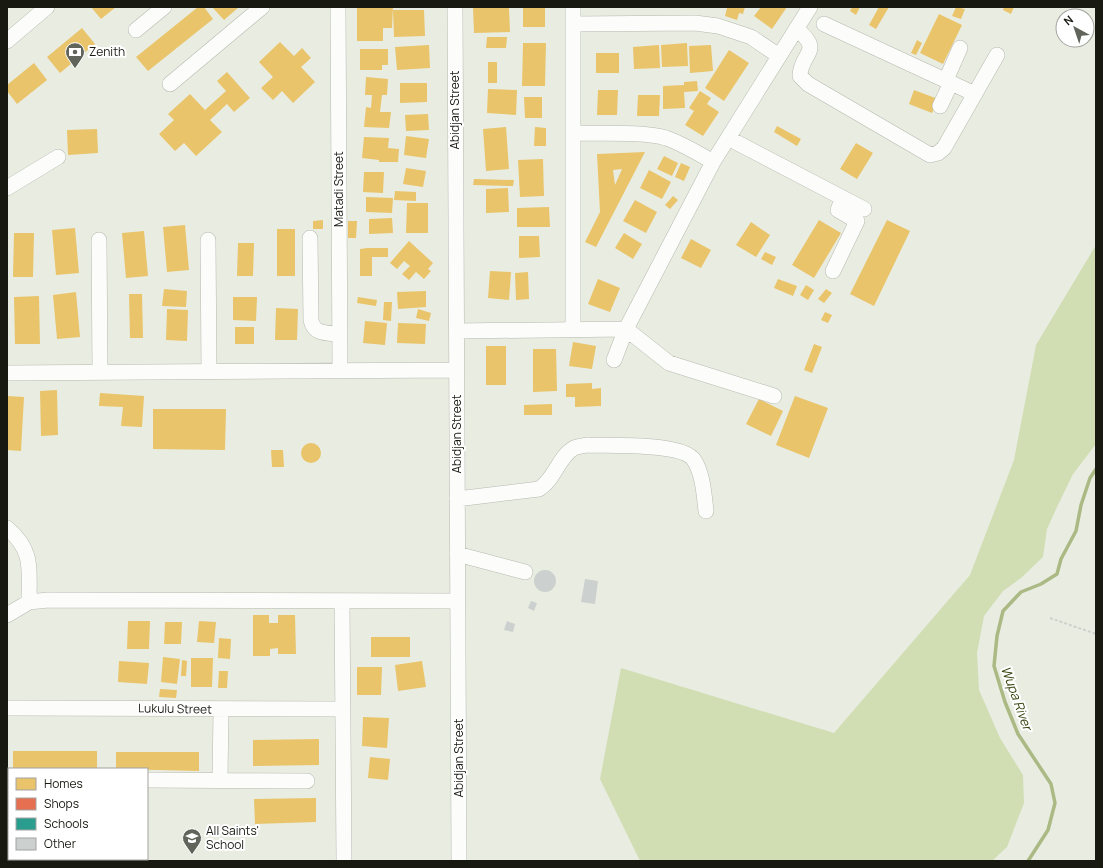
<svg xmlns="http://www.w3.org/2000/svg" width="1103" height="868" font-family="Manrope,sans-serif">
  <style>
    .green { fill: #d1ddb3 }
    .homes { fill: #e9c46a; fill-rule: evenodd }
    .shops { fill: #e76f51 }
    .schools { fill: #2a9d8f }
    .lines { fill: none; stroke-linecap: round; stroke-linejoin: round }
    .stream { stroke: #abb984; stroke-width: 3.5 }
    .building { fill: #ccd0cf }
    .minor-casing { stroke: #b5b8af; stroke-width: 16 }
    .path { stroke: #cfd0cd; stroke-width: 2; stroke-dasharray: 3 2; stroke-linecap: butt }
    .minor { stroke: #fcfcfa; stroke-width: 15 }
    .labels { text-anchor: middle; stroke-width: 4; stroke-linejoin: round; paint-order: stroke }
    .poi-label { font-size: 12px; fill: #181a12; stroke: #fff; text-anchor: start }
    .street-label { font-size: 12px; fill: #181a12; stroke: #fff }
    .water-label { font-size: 13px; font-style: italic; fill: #36420c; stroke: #fff }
  </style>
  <rect width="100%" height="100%" fill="#e9ede1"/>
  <!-- green -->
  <path class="green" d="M1096,245V444L1073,474L1057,507L1047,529L1043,557L1021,578L1003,591L984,616L977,653L979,690L1000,738L1023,775L1024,803L1007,847L992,861H640L600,779L621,668L834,733L970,575L1014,460L1036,345Z"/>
  <!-- homes -->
  <path class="homes" d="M91,7H116L101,19Z
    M198,7H204L213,19L148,71L136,57Z
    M212,7H239L224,20Z
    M357,7H393L392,28H383V41H357Z
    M473,7H509L510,32L474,33Z
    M523,7H545V27H523Z
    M723,7H745L743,14L739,13L737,20L725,16L727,8Z
    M761,7H787L772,29L754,16Z
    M852,7H860L856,15L850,11Z
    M879,7H889L876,29L869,25Z
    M956,7L965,9L961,19L952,16Z
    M1004,7H1014L1011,14L1003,10Z
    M393,10H424L425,36L394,37Z
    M939,14L962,25L943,64L920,53Z
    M82,28L95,44L60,73L47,57Z
    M487,37H507L506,48H486Z
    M917,40L922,43L916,55L911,53Z
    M280,42L294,56L302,48L311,58L301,67L315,82L293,103L282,91L273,100L261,88L273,77L259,62Z
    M523,43H546L545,86H522Z
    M687,43L688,66L662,67L661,45Z
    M429,45L430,68L397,70L395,47Z
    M659,45L660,68L634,69L633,47Z
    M711,45L713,71L690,73L689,46Z
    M360,49H388V65H382V70H360Z
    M729,50L749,63L724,101L705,88Z
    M596,53H619V73H596Z
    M488,62H497V83H488Z
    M34,63L47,80L17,104L7,91V85Z
    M227,72L250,98L234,112L227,104L210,120L222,132L196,156L184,143L175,151L159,134L174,120L168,114L190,94L205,110L226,91L217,81Z
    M366,77L388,79L387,95H382L380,112H391L389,128L364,127L366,107L371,108L372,95H365Z
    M697,81L698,91L684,92L685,108L663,109V86L684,85V82Z
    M400,83H427V102L400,103Z
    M488,89L517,90L516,115L487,113Z
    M598,90H618L617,115H597Z
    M914,90L938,99L932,113L909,104Z
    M700,91L711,98L707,104L719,112L703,136L685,125L694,111L689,108Z
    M638,95H660L659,116H637Z
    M524,97H542V118H525Z
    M428,114L429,130L406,131L405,115Z
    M777,126L801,139L797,146L774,132Z
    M506,127L509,169L486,171L483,129Z
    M535,127L546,128V146H534Z
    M97,129L98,153L68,155L67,130Z
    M406,136L429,139L426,158L404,155Z
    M364,137L389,138L388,148L399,149L398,162H379V160L362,158Z
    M856,143L873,153L857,179L840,169Z
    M645,152L596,247L585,242L600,212L597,154ZM622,169L615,185L613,170Z
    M664,156L678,163L672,176L657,169Z
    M543,159L544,196L520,197L518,160Z
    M681,163L690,167L684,181L675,177Z
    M406,168L426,171L423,187L403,184Z
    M649,170L671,182L662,199L640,188Z
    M364,172H384L383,193L363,192Z
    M474,179L514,180L513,186L473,185Z
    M508,188L509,212L486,213V189Z
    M395,191L416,192V201L394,200Z
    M673,196L678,200L670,209L665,205Z
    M366,197L393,198L392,213L366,212Z
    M635,200L657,212L646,233L623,221Z
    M407,203H428V233H406Z
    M549,207L550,227H517V208Z
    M392,218L393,233L369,234V219Z
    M323,220V229H313V221Z
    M819,220L841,233L814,278L792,265Z
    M887,220L910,231L874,306L850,294Z
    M348,221H357L356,238H348Z
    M751,222L770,235L756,257L736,245Z
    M185,225L189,270L167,272L163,227Z
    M75,228L79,273L56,275L52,230Z
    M277,229H295V276H277Z
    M144,231L148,276L126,278L122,233Z
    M14,233H34L33,277H13Z
    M624,233L642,244L633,259L615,248Z
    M519,236H539L540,257L519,258Z
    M691,239L711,250L701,268L681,258Z
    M409,241L433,263L428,269L431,271L424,279L416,272L409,280L402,274L410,266L404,261L397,269L390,263Z
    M238,243H254L253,276H237Z
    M367,248H388V257H372V276H360V249Z
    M765,252L776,257L772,265L761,259Z
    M490,271L511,272L509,300L488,298Z
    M528,272L529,299L516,300L515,273Z
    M598,279L620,288L610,312L588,304Z
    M778,279L797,286L793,296L774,288Z
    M806,285L814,290L808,300L800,295Z
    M164,289L187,291L186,307L162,306Z
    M826,289L832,293L824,303L818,299Z
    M426,291V307L398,309L397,292Z
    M76,292L80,337L57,339L53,295Z
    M129,294H142L143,338H130Z
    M39,296L40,344H15L14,297Z
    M233,297H257L256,321L233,320Z
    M358,297L377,300L376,306L357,303Z
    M384,302H392L391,321L383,320Z
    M276,308L298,309L297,340H275Z
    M167,309L188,310L187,341L166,340Z
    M418,309L431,313L429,321L416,318Z
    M825,312L832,315L828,323L821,320Z
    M365,321L387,323L385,345L363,343Z
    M398,323L426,324L425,344L397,343Z
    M235,327H254V344H235Z
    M573,342L596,346L592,369L569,366Z
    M814,344L822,347L812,373L804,370Z
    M486,346H506V385H486Z
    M533,349H556L557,391L533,392Z
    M592,383V389L601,388V406L575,407V397H566V384Z
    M57,390L58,435L41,436L40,391Z
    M100,393L144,396L142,427L121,426L123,407L99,406Z
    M7,396L24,397L21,451L7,450Z
    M795,396L828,408L809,458L776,445Z
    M759,399L783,411L771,436L746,424Z
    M552,404V415H524V405Z
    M153,409H226L225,450L153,449Z
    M301 453a10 10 0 1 1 20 0a10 10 0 1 1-20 0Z
    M271,450H283L284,467H272Z
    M253,615H269V623H278V615H295L296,654H278V648L270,649V656H253Z
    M128,621H150L149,649H127Z
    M199,621L216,622L214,643L197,642Z
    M165,622H182L181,644H164Z
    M371,637H410V657H371Z
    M219,638L231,639L230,659L218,658Z
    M163,657L180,659L177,684L161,682Z
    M191,658H213L212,687H191Z
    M182,660L187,661L186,676H181Z
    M119,661L149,663L147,684L118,682Z
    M422,661L426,687L398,691L395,665Z
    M357,667H382L381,695H357Z
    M219,671H228L227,688H218Z
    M160,689L177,690L176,698L159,697Z
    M363,717L389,718L387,748L362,746Z
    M319,739V765L253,766V740Z
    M13,751H97V768H13Z
    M116,752H199V771L116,769Z
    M370,757L390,759L388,780L368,778Z
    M316,798V822L255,824L254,799Z"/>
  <!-- shops -->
  <path class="shops" d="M10,859H25V861H10Z"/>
  <!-- schools -->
  <path class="schools" d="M27,859H52V861H27Z"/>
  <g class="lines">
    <!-- stream -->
    <path class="stream" d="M1028,861L1048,830L1055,803L1051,784L1018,734L1005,702L994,666L997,636L1003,611L1021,592L1041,584L1057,574L1061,559L1076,531L1081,505L1090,478L1096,469"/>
  </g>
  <!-- building -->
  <path class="building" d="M534 581a11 11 0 1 1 22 0a11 11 0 1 1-22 0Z
    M585,579L598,581L595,604L581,602Z
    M531,601L537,603L534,611L528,608Z
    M507,621L515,624L513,632L504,630Z"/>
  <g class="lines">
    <defs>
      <path id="minor" d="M338,7L340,370
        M455,7L459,861
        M573,24L695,23L718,26L751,37L779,56
        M824,24L975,94
        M796,29C825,51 800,53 800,76L808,84L930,155L938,153L944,148L997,55
        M136,30L164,7
        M7,41L47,7
        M946,80L960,48
        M170,84L262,7
        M940,106L951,83
        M574,133C598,134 644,131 666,138C683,144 698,153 713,162
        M728,138L864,209
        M7,188L58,157
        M310,238L311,320C314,335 327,333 340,334
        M99,240L100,372
        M208,240L209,372
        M833,271L857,221L838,210L843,198
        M573,329V7
        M457,331L626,329L669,363L774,396
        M614,360L626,329L713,162L810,7
        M7,373L456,370
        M457,499L539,489C555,479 559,456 574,448C578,446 583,446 587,445C609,446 682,442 694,460C703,474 704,494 706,511
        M7,528C34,551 29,569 29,602
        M457,554L525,572
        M342,601L344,861
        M7,615L29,602L48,600L458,601
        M7,708L343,709
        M147,780L307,781
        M220,780L221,710"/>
    </defs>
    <!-- minor casing -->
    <use href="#minor" class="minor-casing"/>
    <!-- path -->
    <path class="path" d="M1050,618L1096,634"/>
    <!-- minor -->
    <use href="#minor" class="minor"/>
  </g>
  <!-- icons -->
  <defs>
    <symbol id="bank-pin" viewBox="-11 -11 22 30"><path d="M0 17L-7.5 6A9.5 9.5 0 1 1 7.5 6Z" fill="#61645a" stroke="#fff"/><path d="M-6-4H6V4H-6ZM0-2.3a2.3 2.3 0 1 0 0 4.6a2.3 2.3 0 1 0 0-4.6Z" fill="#fff"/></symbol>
    <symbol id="school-pin" viewBox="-11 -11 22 30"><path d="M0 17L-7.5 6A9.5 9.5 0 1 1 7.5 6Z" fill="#61645a" stroke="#fff"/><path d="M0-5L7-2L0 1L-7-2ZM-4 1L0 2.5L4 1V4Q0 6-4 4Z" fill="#fff"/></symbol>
  </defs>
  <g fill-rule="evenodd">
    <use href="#bank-pin" x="64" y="41" width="22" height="30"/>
    <use href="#school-pin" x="181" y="827" width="22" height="30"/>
  </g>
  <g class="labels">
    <!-- poi labels -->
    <g class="poi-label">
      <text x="89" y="56">Zenith</text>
      <text x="206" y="835">All Saints'<tspan x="206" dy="14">School</tspan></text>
    </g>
    <!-- street labels -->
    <g class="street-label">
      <text transform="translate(455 110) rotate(-90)" y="4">Abidjan Street</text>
      <text transform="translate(339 189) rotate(-90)" y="4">Matadi Street</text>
      <text transform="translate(457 434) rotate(-90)" y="4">Abidjan Street</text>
      <text transform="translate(175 709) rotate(1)" y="4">Lukulu Street</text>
      <text transform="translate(459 758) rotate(-90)" y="4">Abidjan Street</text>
    </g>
    <!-- water labels -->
    <g class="water-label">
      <text transform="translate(1017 698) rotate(70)" y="5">Wupa River</text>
    </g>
  </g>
  <!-- border -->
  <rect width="1103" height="868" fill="none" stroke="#181a12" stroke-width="16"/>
  <!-- legend -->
  <rect x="8" y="768" width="140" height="92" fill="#ffffff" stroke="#a3a3a0"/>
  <rect x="16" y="778" width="20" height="12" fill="#e9c46a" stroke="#a3a3a0"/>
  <text x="44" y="788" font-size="12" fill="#181a12">Homes</text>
  <rect x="16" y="798" width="20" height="12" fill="#e76f51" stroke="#a3a3a0"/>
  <text x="44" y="808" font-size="12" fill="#181a12">Shops</text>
  <rect x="16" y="818" width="20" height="12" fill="#2a9d8f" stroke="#a3a3a0"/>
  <text x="44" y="828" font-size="12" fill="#181a12">Schools</text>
  <rect x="16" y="838" width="20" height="12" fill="#ccd0cf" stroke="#a3a3a0"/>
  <text x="44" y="848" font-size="12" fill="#181a12">Other</text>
  <!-- north arrow -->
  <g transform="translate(1075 28) rotate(320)"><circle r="19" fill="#ffffff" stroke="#a3a3a0"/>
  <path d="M0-3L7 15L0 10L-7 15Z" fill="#61645a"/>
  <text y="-6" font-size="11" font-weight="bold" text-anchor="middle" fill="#181a12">N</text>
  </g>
</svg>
